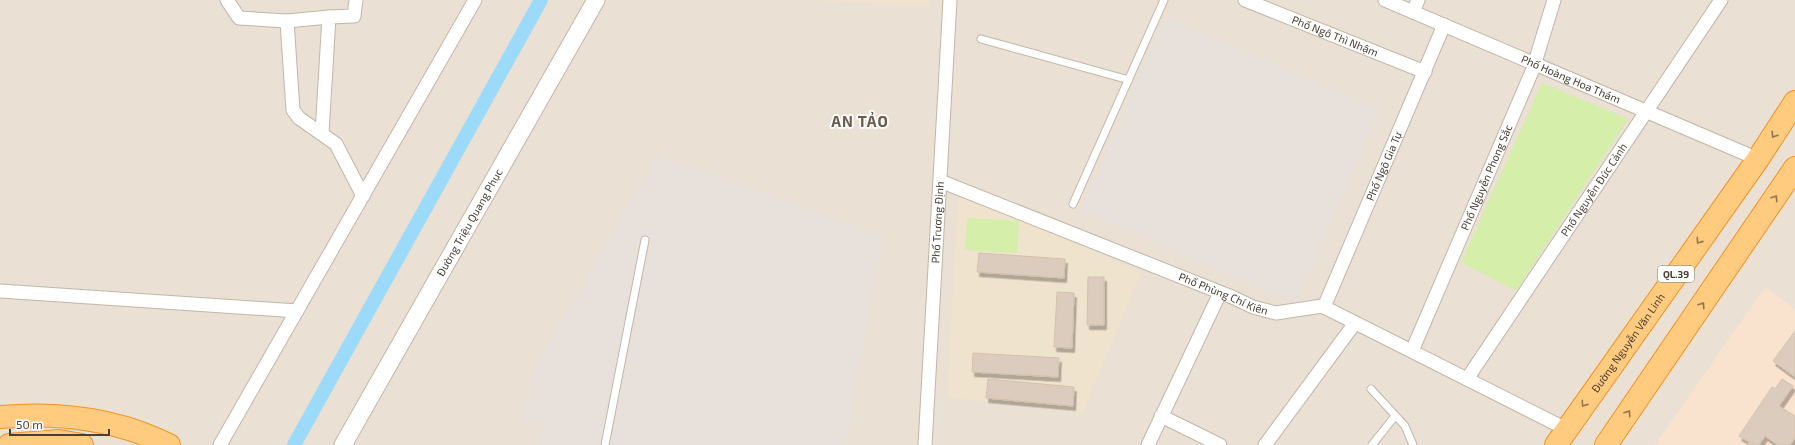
<svg xmlns="http://www.w3.org/2000/svg" width="1795" height="445" font-family="'Exo 2',sans-serif">
  <style>
    .residential { fill: #eae0d3 }
    .commercial { fill: #f9e3ce }
    .industrial { fill: #e7e0db }
    .education { fill: #f0e3ce }
    .green { fill: #d5eeaa }
    .lines { fill: none; stroke-linecap: round; stroke-linejoin: round }
    .canal { stroke: #9bdbf9; stroke-width: 14 }
    .building { fill: #dbccbd; stroke: #d4c1ac; filter: url(#shadow) }
    .service-casing { stroke: #c2b6a7; stroke-width: 9 }
    .minor-casing { stroke: #c2b6a7; stroke-width: 15 }
    .tertiary-casing { stroke: #c2b6a7; stroke-width: 19 }
    .trunk-casing { stroke: #f09325; stroke-width: 24 }
    .service { stroke: #fff; stroke-width: 7 }
    .minor { stroke: #fff; stroke-width: 13 }
    .tertiary { stroke: #fff; stroke-width: 17 }
    .trunk { stroke: #ffcb7e; stroke-width: 22 }
    .oneway { stroke: #927752 }
    .labels { text-anchor: middle; stroke-width: 3.5; stroke-linejoin: round; paint-order: stroke }
    .shield { fill: #fff; stroke: #807971; stroke-width: 1 }
    .shield-label { font-size: 10px; font-weight: bold; fill: #493f34 }
    .street-label { font-size: 11px; fill: #493f34; stroke: #fff }
    .district-label { font-size: 15px; font-weight: bold; letter-spacing: 1px; fill: #6d5c4a; stroke: #fff }
  </style>
  <defs>
    <filter id="shadow"><feDropShadow dx="2.5" dy="4.5" stdDeviation="0" flood-color="#0004"/></filter>
  </defs>
  <rect width="100%" height="100%" fill="#f5efe6"/>
  <!-- residential -->
  <path class="residential" d="M0,0H1795V445H0Z"/>
  <!-- commercial -->
  <path class="commercial" d="M1765,287L1795,309V445H1655Z"/>
  <!-- industrial -->
  <path class="industrial" d="M1164,16L1380,110L1295,304L1081,210Z
    M656,155L883,235L846,445H539L543,425L521,418L535,368Z"/>
  <!-- education -->
  <path class="education" d="M802,0H930V5Z
    M958,199H974L1141,273L1082,414L947,397Z"/>
  <!-- green -->
  <path class="green" d="M1542,83L1628,119L1516,291L1461,262Z
    M967,218L1019,221L1017,253L965,250Z"/>
  <g class="lines">
    <!-- canal -->
    <path class="canal" d="M294,445L541,0"/>
  </g>
  <!-- building -->
  <path class="building" d="M979,253L1065,259L1064,278L977,272Z
    M1088,277H1104V325H1087Z
    M1057,292L1074,293L1072,348L1054,347Z
    M1795,331V377L1773,361Z
    M973,353L1059,358L1058,377L972,372Z
    M988,379L1074,387L1073,406L986,398Z
    M1782,379L1793,386L1779,406L1795,416V438L1790,445H1778L1765,436L1759,445H1747L1749,442L1739,436L1772,387L1775,389Z"/>
  <g class="lines">
    <defs>
      <path id="service" d="M981,39L1129,80
        M1073,204L1164,0
        M1371,389L1405,426L1413,445
        M605,445L645,240
        M1372,445L1395,416"/>
      <g id="minor">
        <path d="M227,0L239,18L287,21L293,110L299,118L336,144L363,196"/>
        <path id="s1" d="M1245,0L1425,72"/>
        <path id="s2" d="M1385,0L1758,159"/>
        <path d="M1413,12L1418,0"/>
        <path d="M287,21L329,17"/>
        <path d="M322,133L329,17L354,16L356,0"/>
        <path id="s3" d="M940,181L1232,297L1253,307L1276,313L1322,306L1566,429"/>
        <path d="M0,291L297,311"/>
        <path id="s4" d="M1324,307L1444,25"/>
        <path id="s5" d="M1412,351L1533,69L1554,0"/>
        <path id="s6" d="M1467,379L1721,0"/>
        <path d="M1161,416L1220,445"/>
        <path d="M220,445L475,0"/>
        <path id="s7" d="M925,445L950,0"/>
        <path d="M1148,445L1220,293"/>
        <path d="M1265,445L1355,323"/>
      </g>
      <g id="tertiary">
        <path id="s8" d="M343,445L596,0"/>
      </g>
      <g id="trunk">
        <path d="M0,417C57,412 117,419 169,445"/>
        <path d="M9,445L59,441L82,445"/>
        <path id="s9" d="M1556,445L1758,159L1795,102"/>
        <path d="M1606,445L1795,168"/>
      </g>
    </defs>
    <!-- service casing -->
    <use href="#service" class="service-casing"/>
    <!-- minor casing -->
    <use href="#minor" class="minor-casing"/>
    <!-- tertiary casing -->
    <use href="#tertiary" class="tertiary-casing"/>
    <!-- trunk casing -->
    <use href="#trunk" class="trunk-casing"/>
    <!-- service -->
    <use href="#service" class="service"/>
    <!-- minor -->
    <use href="#minor" class="minor"/>
    <!-- tertiary -->
    <use href="#tertiary" class="tertiary"/>
    <!-- trunk -->
    <use href="#trunk" class="trunk"/>
  </g>
  <!-- one-way arrows -->
  <defs><path id="oneway-chevron" d="M-2-3.5L2.5 0L-2 3.5" fill="none" stroke-width="1.6" stroke-linecap="round" stroke-linejoin="round"/></defs>
  <g class="oneway">
    <use href="#oneway-chevron" transform="translate(1774 135) rotate(123)"/>
    <use href="#oneway-chevron" transform="translate(1775 198) rotate(-56)"/>
    <use href="#oneway-chevron" transform="translate(1699 241) rotate(125)"/>
    <use href="#oneway-chevron" transform="translate(1702 305) rotate(-56)"/>
    <use href="#oneway-chevron" transform="translate(1584 404) rotate(125)"/>
    <use href="#oneway-chevron" transform="translate(1628 413) rotate(-56)"/>
  </g>
  <g class="labels">
    <!-- shield labels -->
    <rect class="shield" x="1658" y="266" width="36" height="16" rx="3"/>
    <g class="shield-label">
      <text x="1676" y="278">QL.39</text>
    </g>
    <!-- street labels -->
    <g class="street-label">
      <text dy="4" stroke="none"><textPath href="#s1" startOffset="97">Phố Ngô Thì Nhậm</textPath></text>
      <text dy="4" stroke="none"><textPath href="#s2" startOffset="202">Phố Hoàng Hoa Thám</textPath></text>
      <text dy="4" stroke="none"><textPath href="#s4" startOffset="153">Phố Ngô Gia Tự</textPath></text>
      <text dy="4" stroke="none"><textPath href="#s5" startOffset="189">Phố Nguyễn Phong Sắc</textPath></text>
      <text dy="4" stroke="none"><textPath href="#s6" startOffset="228">Phố Nguyễn Đức Cảnh</textPath></text>
      <text dy="4" stroke="none"><textPath href="#s8" startOffset="256">Đường Triệu Quang Phục</textPath></text>
      <text dy="4" stroke="none"><textPath href="#s7" startOffset="223">Phố Trương Định</textPath></text>
      <text dy="4" stroke="none"><textPath href="#s3" startOffset="305">Phố Phùng Chí Kiên</textPath></text>
      <text dy="4" stroke="none"><textPath href="#s9" startOffset="125">Đường Nguyễn Văn Linh</textPath></text>
    </g>
    <!-- district labels -->
    <g class="district-label">
      <text x="860" y="127">AN TẢO</text>
    </g>
  </g>
  <!-- scale -->
  <path d="M10 429v6h99v-6" fill="none" stroke="#493f34" stroke-width="2"/>
  <text x="16" y="429" font-size="12" fill="#493f34" stroke="#ffffff" stroke-width="3" paint-order="stroke">50 m</text>
</svg>
